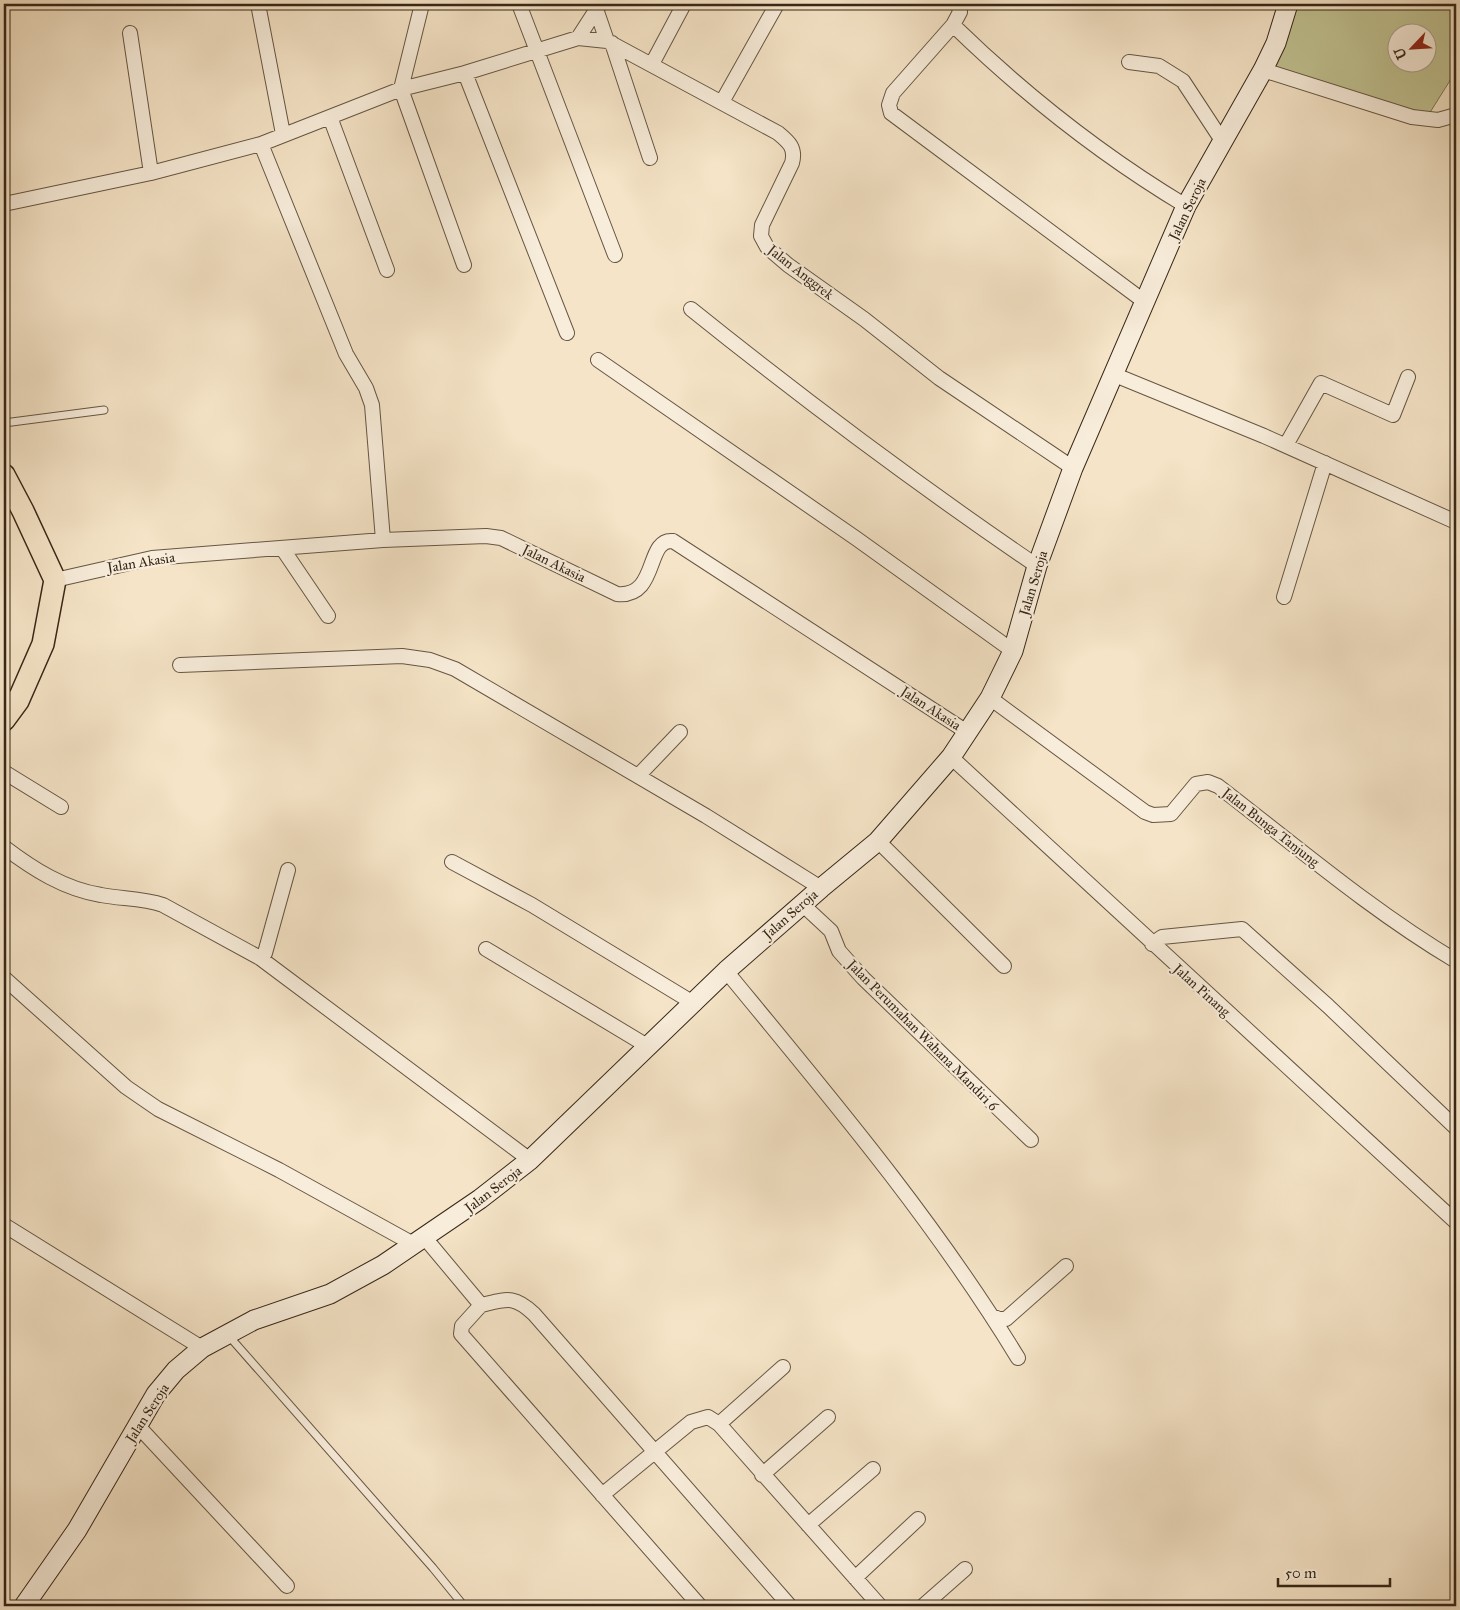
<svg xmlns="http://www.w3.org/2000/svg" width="1460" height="1610" font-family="'IM FELL Great Primer',serif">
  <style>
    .green { fill: #c1c292; stroke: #7c7454; fill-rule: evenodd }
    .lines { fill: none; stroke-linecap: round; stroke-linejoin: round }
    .lane-casing { stroke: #665643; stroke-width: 9 }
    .street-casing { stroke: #665643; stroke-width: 16 }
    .secondary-casing { stroke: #372717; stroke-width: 21 }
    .primary-casing { stroke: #372717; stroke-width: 24 }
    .lane { stroke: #f8eddb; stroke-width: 7 }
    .street { stroke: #f8eddb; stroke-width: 14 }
    .secondary { stroke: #f8eddb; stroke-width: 19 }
    .primary { stroke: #f5e4c7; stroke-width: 21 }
    .labels { text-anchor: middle; stroke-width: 4.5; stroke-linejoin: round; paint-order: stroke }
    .street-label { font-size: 14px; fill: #372717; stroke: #f8eddb }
  </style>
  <rect width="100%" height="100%" fill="#f5e4c7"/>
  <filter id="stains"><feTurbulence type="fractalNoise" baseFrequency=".004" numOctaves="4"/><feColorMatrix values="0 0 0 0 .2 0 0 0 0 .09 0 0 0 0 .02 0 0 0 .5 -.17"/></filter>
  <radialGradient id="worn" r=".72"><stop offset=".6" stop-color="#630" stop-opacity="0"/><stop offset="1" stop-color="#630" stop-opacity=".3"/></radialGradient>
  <!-- green -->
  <path class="green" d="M1292,4H1456V71L1429,114L1377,102L1269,67ZM1398,32H1428V62H1398Z"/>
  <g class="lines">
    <defs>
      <path id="lane" d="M4,423L104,410
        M228,1335L433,1568L464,1606"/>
      <path id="street" d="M258,4L283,134
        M422,4L401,89L464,265
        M519,4L615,255
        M958,4L960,12L953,25L893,93L889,105L891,113L1145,302
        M595,6L607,41
        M953,25C1024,94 1101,155 1186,206
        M130,33L151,173
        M578,38L600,4
        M612,43L650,158
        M1129,62L1159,66L1183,81L1223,142
        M652,64L684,4
        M1263,70L1412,117L1438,120L1456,115
        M465,73L567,333
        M722,102L777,4
        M330,117L387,270
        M261,144L346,354L366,388L372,405L383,540
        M4,204L151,173L261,144L401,89L465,73L578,38L607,41L778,133C789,142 796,148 792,163L762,225L761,236L767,247L788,265L864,319L939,378L1073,468
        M691,309C803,399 918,485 1037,566
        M598,360L857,539L1013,651
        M1115,375L1264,436L1456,522
        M1286,445L1321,383L1393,415L1408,377
        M282,548L328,616
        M55,580L152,558L383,540L486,536L501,538L617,594C659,598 645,538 673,541L967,732
        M1284,597L1325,463
        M180,665L402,656L430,660L455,669L706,816L821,888
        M4,697L18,701
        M990,698L1145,812L1153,815L1171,814L1196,784L1208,782L1218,786C1296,846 1372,911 1456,961
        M951,757L1456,1222
        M4,772L61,807
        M638,776L680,732
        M878,841L1004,966
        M4,847C33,869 64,889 101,895C122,899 143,898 163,905L260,958L265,953L288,870
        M452,862L532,905L695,1004
        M802,904L831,931L839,951L863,978L1031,1140
        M1152,944L1162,937L1242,929L1328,1006L1456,1128
        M486,949L649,1047
        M260,958L530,1160
        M726,971C829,1096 934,1220 1018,1358
        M4,978L126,1087L158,1109L279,1170L415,1245
        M4,1225L202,1348
        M425,1238L481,1305C507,1299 514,1295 534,1314L790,1606
        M481,1305L462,1326L461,1334L700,1606
        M992,1316L999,1319H1006L1066,1266
        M719,1424L783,1367
        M138,1426L287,1586
        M762,1475L828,1417
        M602,1495L691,1422L708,1417L719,1424L880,1606
        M808,1525L873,1469
        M855,1578L918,1519
        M923,1606L965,1569"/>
      <path id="secondary" d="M24,1606L77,1530L156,1394L176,1370L202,1348L254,1320L330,1294L383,1265L480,1199L530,1160L726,971L821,888L878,841L951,757L990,698L1013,651L1037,566L1073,468L1186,206L1263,70L1276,43L1288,4"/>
      <path id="primary" d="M4,475L23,511L55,580L43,644L18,701L4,720"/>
    </defs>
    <!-- lane casing -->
    <use href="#lane" class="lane-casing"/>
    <!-- street casing -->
    <use href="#street" class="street-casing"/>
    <!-- secondary casing -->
    <use href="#secondary" class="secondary-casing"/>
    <!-- primary casing -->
    <use href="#primary" class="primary-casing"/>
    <!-- lane -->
    <use href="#lane" class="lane"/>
    <!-- street -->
    <use href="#street" class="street"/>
    <!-- secondary -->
    <use href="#secondary" class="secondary"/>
    <!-- primary -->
    <use href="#primary" class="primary"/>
  </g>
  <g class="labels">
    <!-- street labels -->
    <g class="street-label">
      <text transform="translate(1187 209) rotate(-64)" y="5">Jalan Seroja</text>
      <text transform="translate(801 272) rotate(38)" y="5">Jalan Anggrek</text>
      <text transform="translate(141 562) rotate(-9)" y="5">Jalan Akasia</text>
      <text transform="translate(554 563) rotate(26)" y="5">Jalan Akasia</text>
      <text transform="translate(1033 583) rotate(-73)" y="5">Jalan Seroja</text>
      <text transform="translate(931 708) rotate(33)" y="5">Jalan Akasia</text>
      <text transform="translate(1271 827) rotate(38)" y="5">Jalan Bunga Tanjung</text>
      <text transform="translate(790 914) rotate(-41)" y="5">Jalan Seroja</text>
      <text transform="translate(1202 990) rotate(42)" y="5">Jalan Pinang</text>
      <text transform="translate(923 1035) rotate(45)" y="5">Jalan Perumahan Wahana Mandiri 6</text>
      <text transform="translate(493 1189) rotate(-37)" y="5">Jalan Seroja</text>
      <text transform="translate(147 1413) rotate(-57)" y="5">Jalan Seroja</text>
    </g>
  </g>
  <!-- margin -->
  <rect width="1460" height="1610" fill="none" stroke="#f5e4c7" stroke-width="20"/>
  <rect x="5" y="5" width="1450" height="1600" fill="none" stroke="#372717" stroke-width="2.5"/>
  <rect x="10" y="10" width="1440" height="1590" fill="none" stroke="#372717"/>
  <!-- north arrow -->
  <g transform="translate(1412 48) rotate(245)"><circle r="24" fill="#f8eddb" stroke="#ab9e8d"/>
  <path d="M0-4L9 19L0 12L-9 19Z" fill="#8f2418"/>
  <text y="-8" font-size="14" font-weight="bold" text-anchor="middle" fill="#372717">U</text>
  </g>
  <!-- scale -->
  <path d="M1278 1578v8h112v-8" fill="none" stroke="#372717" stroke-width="2.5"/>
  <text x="1285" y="1578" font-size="15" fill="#372717" stroke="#f8eddb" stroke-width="4" paint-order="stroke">50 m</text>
  <rect width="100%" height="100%" filter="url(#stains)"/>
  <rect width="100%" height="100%" fill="url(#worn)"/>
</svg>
